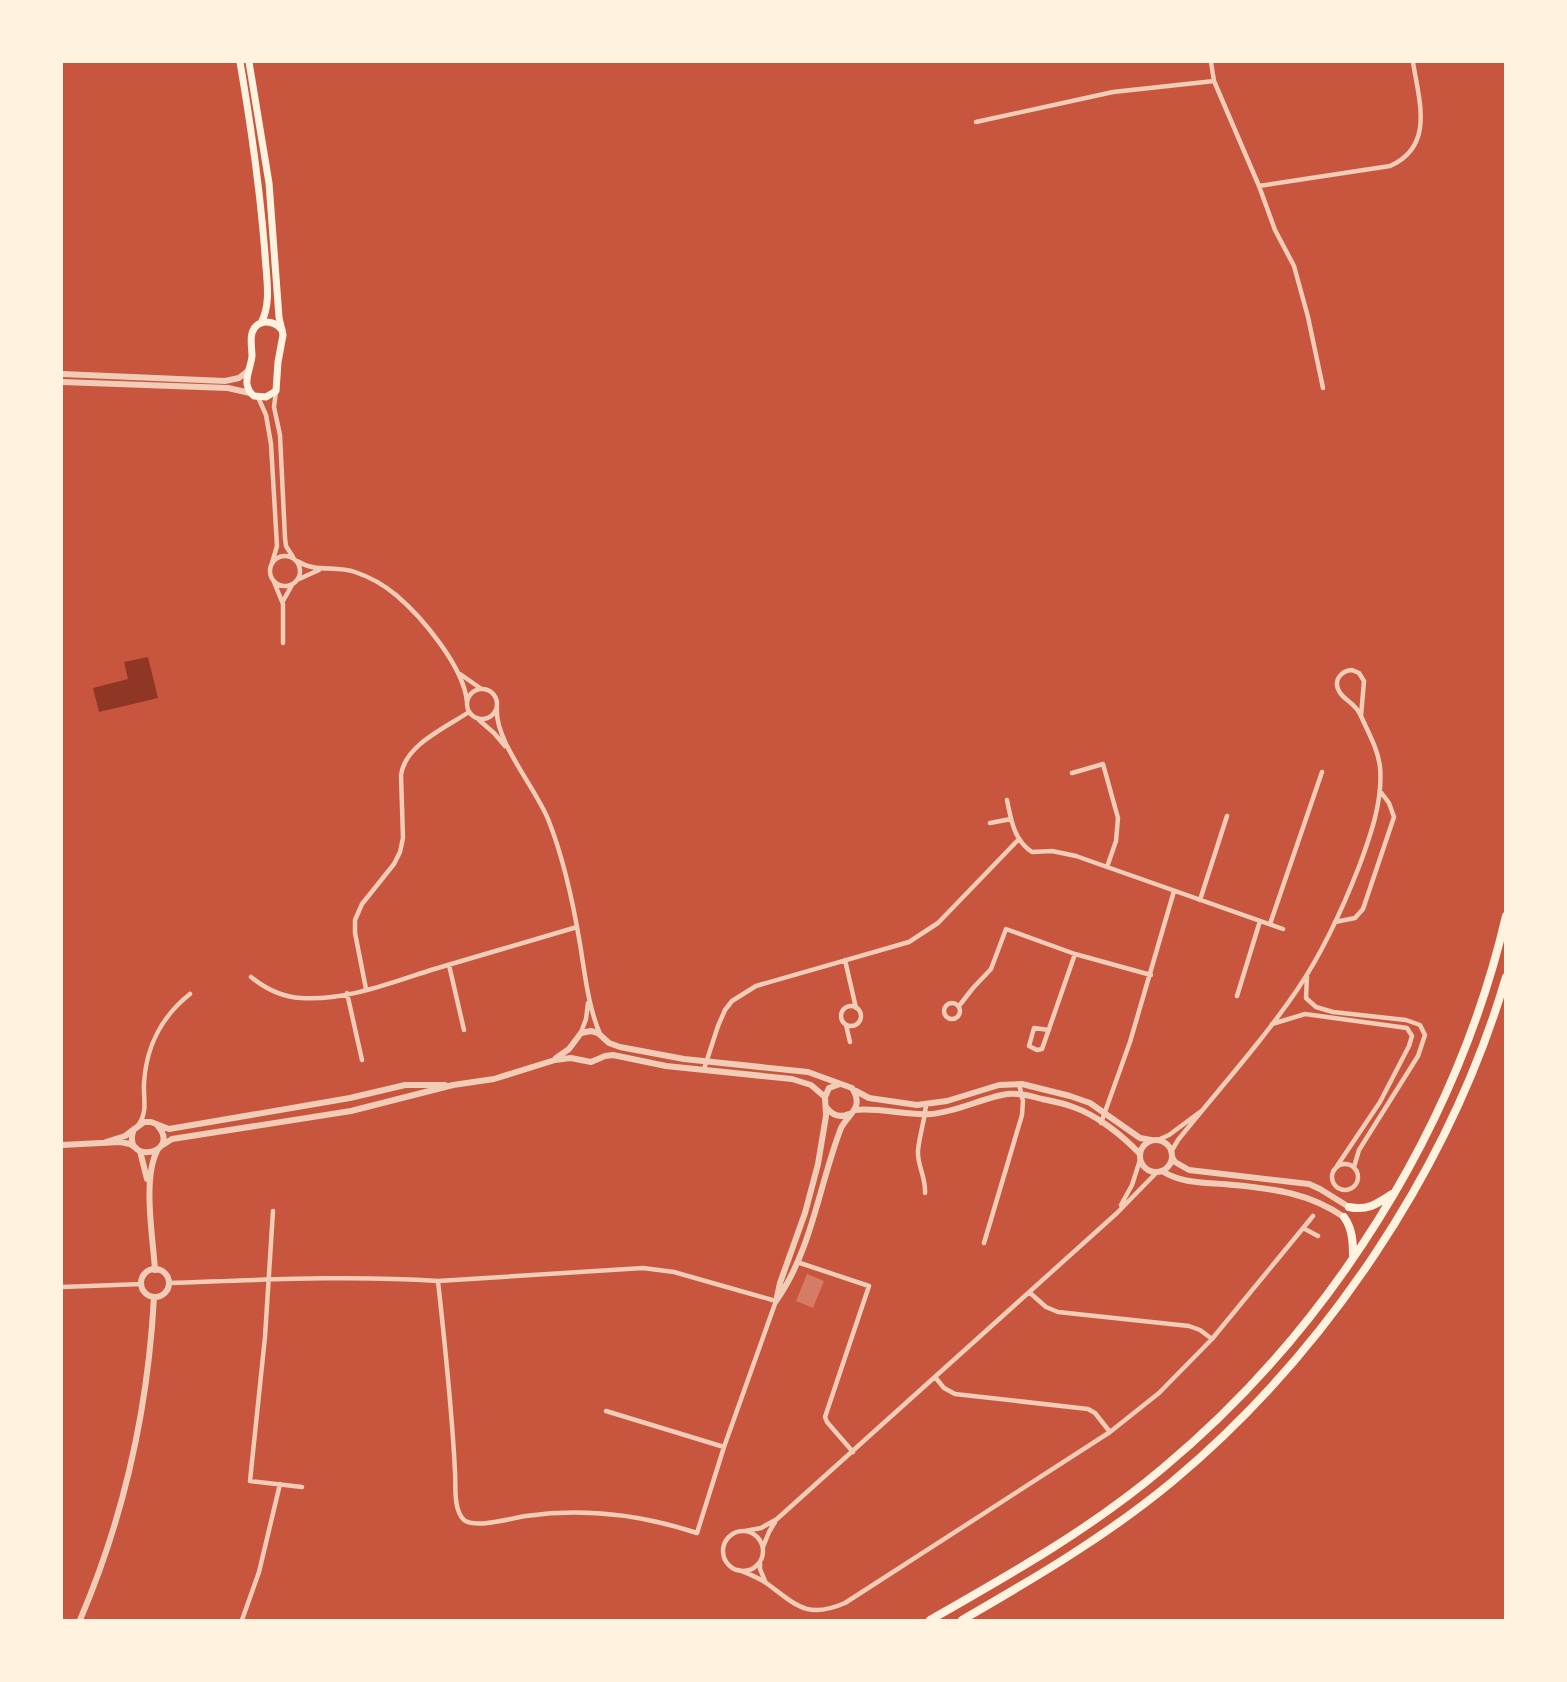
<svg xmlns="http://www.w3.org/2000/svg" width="1567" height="1682" font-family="Ubuntu,sans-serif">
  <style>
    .water { fill: #8f3625 }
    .building { fill: #d67c66 }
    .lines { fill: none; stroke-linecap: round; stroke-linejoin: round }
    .minor { stroke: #f1ccb7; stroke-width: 4.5 }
    .tertiary { stroke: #f1ccb7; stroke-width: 6 }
    .secondary { stroke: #fff3e0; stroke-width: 7 }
    .primary { stroke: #fff3e0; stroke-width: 8 }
  </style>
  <rect width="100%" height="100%" fill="#c8553d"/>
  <!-- water -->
  <path class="water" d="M148,657L158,698L99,712L93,688L128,679L124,662Z"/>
  <!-- building -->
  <path class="building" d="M807,1274L824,1281L813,1308L796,1301Z"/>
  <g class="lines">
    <!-- minor -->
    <path class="minor" d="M1211,62L1214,81L1259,186L1275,230L1294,266L1308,317L1323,388
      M976,122L1113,92L1214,81
      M1259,186L1390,166C1435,146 1419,101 1413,62
      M276,391L274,407L280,435L285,538L286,546L293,557
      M258,397L266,415L271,444L277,546L272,563
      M270 571a15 15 0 1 1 30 0a15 15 0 1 1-30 0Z
      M297,561C316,573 335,565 355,572C370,577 384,585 396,595C422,617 464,667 467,702
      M299,579L319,570
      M274,582L283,604V643
      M283,601L292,585
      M1352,670L1359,673L1364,681L1361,716C1355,702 1343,700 1339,691C1333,680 1341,671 1352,670Z
      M460,674L480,688
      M467 704a15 15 0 1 1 30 0a15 15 0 1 1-30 0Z
      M497,708C494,740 535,787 548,819C564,859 573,902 580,944C585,974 588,1006 600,1034
      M479,720L494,733L505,746
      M1072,773L1103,764L1118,818L1116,841L1107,867
      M1007,800C1011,820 1014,840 1032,852L1052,851L1076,856L1283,929
      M990,823L1011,819
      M1200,900L1227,816
      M1335,922L1355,918L1363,909L1394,817L1389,803L1380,791
      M1270,924L1322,772
      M845,960L856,1008
      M449,965L464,1030
      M1307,976L1306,998L1316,1007L1333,1012L1406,1020L1420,1025L1425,1035L1418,1056L1359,1150L1354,1167
      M251,977C266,989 282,997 301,998C345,1001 391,983 431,970C480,956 528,941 577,927
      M366,989L355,933V920L362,904L394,864L400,852L403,838L401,775C405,745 445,728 469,712
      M347,993L362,1060
      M1237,996L1260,921
      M944 1011a8 8 0 1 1 16 0a8 8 0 1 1-16 0Z
      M959,1006L973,988L991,969L1006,929L1075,954L1151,975
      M841 1016a10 10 0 1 1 20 0a10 10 0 1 1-20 0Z
      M1272,1024L1305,1014L1407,1028L1412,1036L1409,1046L1380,1102L1337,1166
      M846,1025L850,1042
      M1049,1030L1034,1028L1029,1046L1037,1050L1042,1049L1075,954
      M580,1035L586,1019L588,1003
      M704,1069L718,1026L725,1010L732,1001L756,986L909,942L938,923L1019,839
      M1101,1123L1130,1042L1174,891
      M139,1124C148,1111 143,1097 144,1083C146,1047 162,1016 190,994
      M1158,1140L1169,1135L1200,1112
      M1171,1152L1178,1140C1218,1090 1261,1043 1297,990C1323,952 1343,908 1360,864C1371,834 1383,800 1380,767C1378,749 1368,732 1361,716
      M1332 1177a13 13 0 1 1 26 0a13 13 0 1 1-26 0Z
      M925,1193C926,1177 917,1165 918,1151C919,1136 925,1120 926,1104
      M1121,1205L1132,1185L1140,1160
      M273,1211L265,1337L250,1481L302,1487
      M1303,1228L1318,1236
      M984,1243L1022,1115L1023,1101L1019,1084
      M797,1262L869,1286L825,1417L827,1422L853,1452
      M169,1283C259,1280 349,1275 438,1281L643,1268L674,1272L776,1301L724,1447L697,1533C642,1515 583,1508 526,1516C512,1518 475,1529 464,1520C453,1510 456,1485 455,1472C452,1408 445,1345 438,1281
      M62,1287L142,1284
      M1029,1292L1046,1307L1058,1312L1189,1326L1200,1330L1212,1339
      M935,1377L944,1388L955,1394L1088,1409L1095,1413L1110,1432
      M606,1411L724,1447
      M745,1531L761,1528L777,1519L1117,1213L1157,1172
      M723 1551a20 20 0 1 1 40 0a20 20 0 1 1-40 0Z
      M763,1547L769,1532L775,1522
      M760,1563V1569L765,1581
      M739,1570C749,1574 760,1578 769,1585C797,1606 808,1619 845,1603L1110,1432L1159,1393L1212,1339L1313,1216
      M242,1620L259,1572L280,1484"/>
    <!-- tertiary -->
    <path class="tertiary" d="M62,374L225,381L239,378L249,370
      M62,382L228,388L250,393
      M556,1058L569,1049L581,1033L591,1031L598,1033L609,1043L620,1047L684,1059L808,1072L852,1088C856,1094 858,1099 856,1106C853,1114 845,1120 841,1128C819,1185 812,1250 776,1301
      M856,1091L869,1098L917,1105L947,1101L999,1085L1022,1084L1070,1096L1090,1103L1140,1138L1151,1140
      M827,1108C833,1116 840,1118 849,1114
      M854,1110C880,1107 905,1116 931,1114C956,1112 978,1100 1002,1095C1015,1092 1029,1095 1042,1099C1052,1101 1063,1103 1073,1107C1097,1115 1123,1136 1140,1154
      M134,1129C120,1165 182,1155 158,1126
      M1140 1156a16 16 0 1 1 32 0a16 16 0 1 1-32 0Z
      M106,1142L125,1136L144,1122H151L169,1129L350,1098L405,1085H445
      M62,1145L120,1142L130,1144L136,1148
      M161,1146L172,1139L351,1111L453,1085L494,1079L555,1060L571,1058L591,1062L605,1056L613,1055L666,1066L792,1079L811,1085L825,1097
      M140,1151L147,1179
      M1172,1157L1175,1162L1189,1170L1309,1184L1320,1189L1349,1207
      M1162,1171C1184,1185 1209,1182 1234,1185C1275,1189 1309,1193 1344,1217
      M141 1283a14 14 0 1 1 28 0a14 14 0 1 1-28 0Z
      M155,1270C153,1237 142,1177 158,1149
      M777,1297L780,1283L805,1213L818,1164L826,1116L825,1097L829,1088L840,1084
      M80,1620C124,1517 148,1409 154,1297"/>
    <!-- secondary -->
    <path class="secondary" d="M240,62C251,126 260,189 265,254C266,276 272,303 261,323
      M249,62L269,183L279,317C280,323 282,329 283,335L278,362L276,391L266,397L254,396C250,393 248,390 247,384C246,375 251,366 252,356C252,349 250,340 252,333C257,318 274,320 282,330"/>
    <!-- primary -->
    <path class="primary" d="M1349,1207C1367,1211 1377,1204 1392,1194
      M1344,1217C1352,1228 1353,1241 1353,1255
      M930,1620C1011,1574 1092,1528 1163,1468C1330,1329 1457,1127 1506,916
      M962,1620C1035,1578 1108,1535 1173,1481C1326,1353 1450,1168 1506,977"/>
  </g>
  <!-- border -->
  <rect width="1567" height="1682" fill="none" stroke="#fff3e0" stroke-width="126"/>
</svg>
